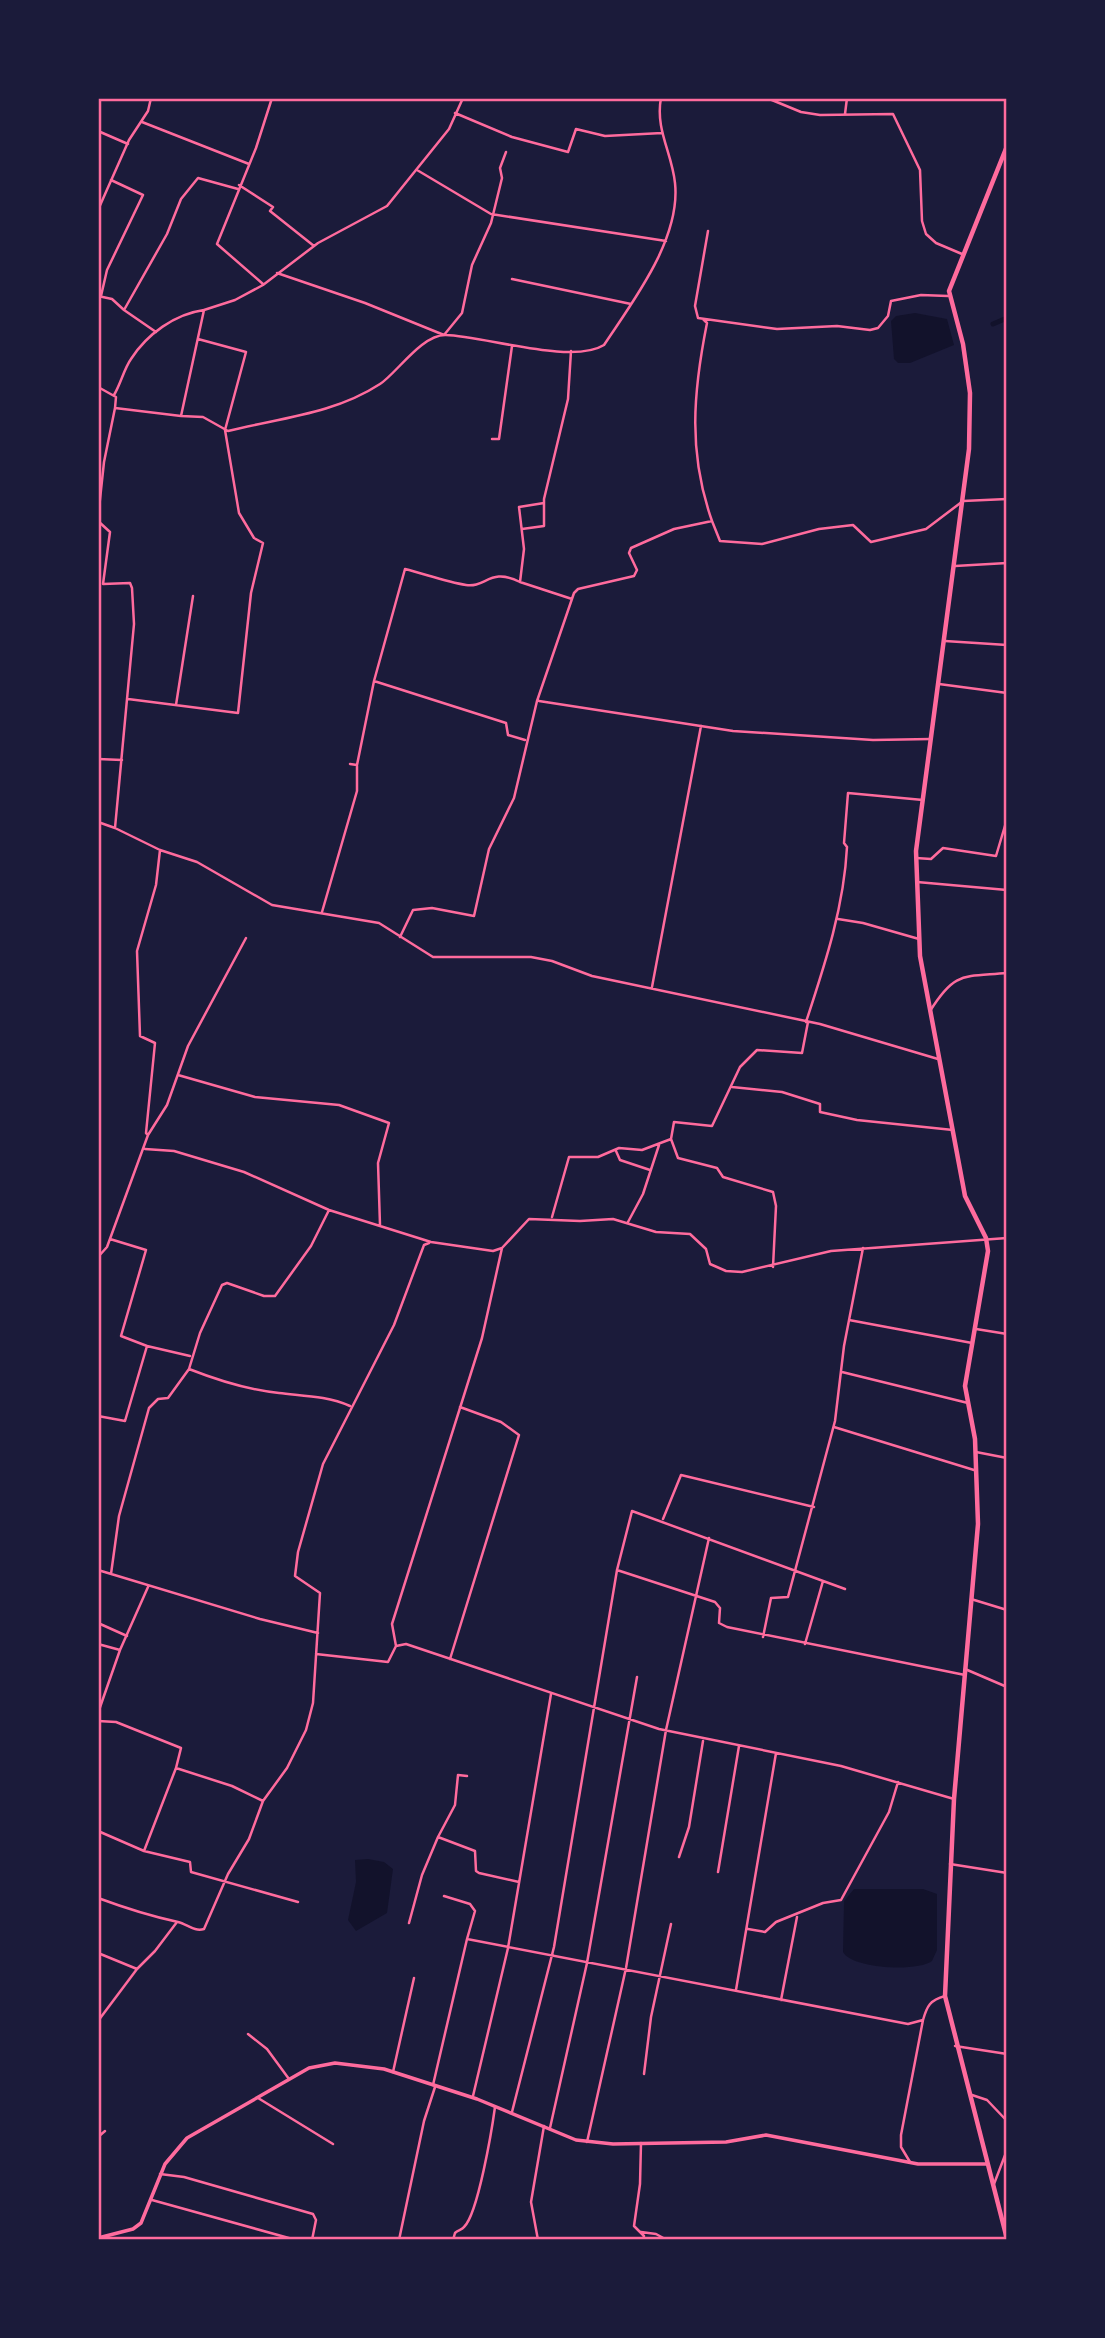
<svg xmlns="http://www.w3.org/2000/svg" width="1105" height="2338" font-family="Quicksand,sans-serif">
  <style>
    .water { fill: #12122b }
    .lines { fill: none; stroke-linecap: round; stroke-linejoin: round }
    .canal { stroke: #12122b; stroke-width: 5 }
    .minor { stroke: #ff6b9d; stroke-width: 2.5 }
    .tertiary { stroke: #ff6b9d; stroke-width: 3.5 }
    .secondary { stroke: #ff6b9d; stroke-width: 4.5 }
    .neatline { fill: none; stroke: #ff6b9d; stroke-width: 2.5 }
  </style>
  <rect width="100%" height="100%" fill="#1b1b3a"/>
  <!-- water -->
  <path class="water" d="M915,313L947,319L954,345L910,363H898L894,359L891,321L896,316Z
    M368,1859L384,1862L393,1869L387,1913L356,1931L348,1920L356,1882L355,1860Z
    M854,1889H923L937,1894V1950L932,1961C918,1972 852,1969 843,1952L844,1901Z"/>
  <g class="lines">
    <!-- canal -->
    <path class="canal" d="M993,324L1007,318"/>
    <!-- minor -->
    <path class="minor" d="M767,98L801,112L820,115L893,114L920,170L922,221L926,234L936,243L962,254
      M455,113L512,137L568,152L576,129L605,136L662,133
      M845,114L847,98
      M142,122L249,164
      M98,131L128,144
      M417,170L491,214L666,241
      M239,185L273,207L270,211L314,246
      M98,210L129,140L148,111L151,98
      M708,231L695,306L698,318L777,329L837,326L870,330L878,328L888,316L891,301L921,295L948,296
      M277,273L365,303L444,335L462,313L472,265L491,223L502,178L500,168L506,152
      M512,279L631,304
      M263,284L217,244L256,148L272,98
      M98,296L112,299L124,310
      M101,296L107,270L143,195L111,180
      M703,319L707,323C693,393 688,453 712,521
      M156,332L124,310L167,234L181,199L198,178L238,189
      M98,387L116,397L115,408
      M114,395C121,383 124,369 131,359C147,334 175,314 204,310
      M181,416L203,417L228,431C280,418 334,414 380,384C396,374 422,334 446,335C484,336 572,365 604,345C633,301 681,239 675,183C672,153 655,129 661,98
      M492,439H499L512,346
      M544,503L519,507L524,549L520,582L572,599
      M98,518L104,462L115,408L181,416L204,310L235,300L263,285L318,243L387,206L449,129L463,98
      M98,521L110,532L103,584L130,583L132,588L134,624L115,828L160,850L197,862L272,905L379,923L433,957H531L552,961L592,976L820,1024L938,1059
      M522,529L544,526V499L568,399L571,351
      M955,566L1007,563
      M945,641L1007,645
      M374,681L506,723L508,735L525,740
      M939,684L1007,693
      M128,699L238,713L251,593L263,543L254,538L239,513L225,430L246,352L198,339
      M539,701L733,731L873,740L931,739
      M176,705L193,596
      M98,759L122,760
      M350,764L357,765L374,681L405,569C425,574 446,582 466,585C486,588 490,567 520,582
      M98,822L115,828
      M916,858L931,859L943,848L996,856L1007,819
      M917,882L1007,890
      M322,912L357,791V766
      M838,919L863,923L919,939
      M400,937L413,910L432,908L474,916L489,849L514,798L537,701L574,593L578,589L634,576L637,570L629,553L631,548L674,529L712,521L720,541L762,544L819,529L853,525L871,542L926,529L963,501L1007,499
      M652,987L701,726
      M930,1011C955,971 963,977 1007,973
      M806,1022C825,964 844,907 847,847L844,843L848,793L923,800
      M178,1075L255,1097L339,1105L389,1123L378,1163L380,1225
      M732,1087L782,1092L820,1104V1112L857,1120L953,1130
      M148,1135L167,1105L188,1046L246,938
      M671,1139L678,1158L717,1168L723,1177L773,1192L776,1206L773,1267
      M145,1149L174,1151L244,1172L329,1210L431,1242L493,1251L502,1248L529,1219L580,1221L613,1219L656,1232L690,1234L706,1249L710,1264L726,1271L742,1272L831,1251L1007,1238
      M616,1151L620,1160L650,1170
      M552,1217L569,1157H598L619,1148L642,1150L671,1139L674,1122L712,1126L740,1067L757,1050L802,1053L808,1022
      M628,1222L643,1194L659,1145
      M110,1239L146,1250L121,1336L147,1346
      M98,1257L107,1247L148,1135L146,1133L155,1043L140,1036L137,951L156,885L160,850
      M849,1320L972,1343
      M976,1329L1007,1334
      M189,1369L200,1333L222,1285L227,1283L264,1296H275L311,1246L329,1210
      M842,1372L968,1403
      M98,1416L125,1421L147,1346L190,1356
      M834,1427L974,1470
      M976,1452L1007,1458
      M663,1519L681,1475L814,1507
      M98,1570L260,1619L318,1633
      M617,1570L715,1602L720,1608L719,1623L727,1627L965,1675
      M111,1574L119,1516L149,1408L158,1399L168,1398L189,1369C217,1380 249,1390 279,1393C304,1396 327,1396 350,1406
      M971,1599L1007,1610
      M98,1623L127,1636
      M763,1637L771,1598L788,1597L835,1421L844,1346L863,1248
      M98,1644L120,1650
      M805,1644L823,1581
      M396,1646L392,1624L482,1338L502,1248
      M316,1654L388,1662L396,1646L406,1644L659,1729L841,1766L954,1799
      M450,1659L519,1435L501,1422L460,1407
      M965,1669L1007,1687
      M98,1713L120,1650L148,1587
      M98,1721L116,1722L181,1748L176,1768
      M467,1776L458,1775L455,1805L438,1837L475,1851L476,1871L479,1873L519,1882
      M98,1831L144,1851L190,1862L191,1872L298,1902
      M144,1851L176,1768L232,1786L263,1801
      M679,1857L689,1827L703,1741
      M950,1864L1007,1873
      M718,1872L739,1746
      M444,1896L470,1904L475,1911L467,1939
      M98,1898C125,1908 150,1916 178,1922C187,1924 194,1932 204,1929L228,1874L249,1839L263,1801L287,1768L306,1730L313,1703L320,1593L295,1576L298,1552L323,1464L394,1325L424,1245L429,1243
      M409,1923L422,1875L438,1837
      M748,1929L765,1932L776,1922L823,1903L841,1900L889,1812L898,1782
      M98,1953L137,1969L155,1951L177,1922
      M736,1990L776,1753
      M781,2000L797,1917
      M98,2021L137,1969
      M248,2034L267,2049L289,2079
      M955,2046L1007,2054
      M393,2072L414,1978
      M644,2074L651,2017L671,1924
      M433,2085L467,1939L908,2024L923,2020
      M972,2095L987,2100L1007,2121
      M473,2096L508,1948L551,1694
      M258,2098L333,2144
      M512,2112L554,1947L617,1570L632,1511L845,1589
      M550,2128L587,1963L637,1677
      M98,2137L105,2131
      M587,2142L626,1968L666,1730L709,1538
      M641,2143L640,2184L634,2226L644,2236L643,2240
      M910,2162L901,2147V2135L923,2020C927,2006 930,2000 945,1996
      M160,2174L184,2177L313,2214L316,2220L312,2240
      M994,2184L1007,2150
      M152,2200L296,2240
      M641,2232L656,2234L667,2240
      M399,2240L424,2121L435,2087
      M453,2240L455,2233C458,2230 462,2230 464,2227C478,2214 492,2129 495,2107
      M538,2240L531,2202L544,2126"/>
    <!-- tertiary -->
    <path class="tertiary" d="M98,2238L133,2229L141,2223L165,2164L187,2138L309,2068L335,2063L384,2069L477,2099L576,2140L613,2144L726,2142L766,2135L918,2164H987"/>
    <!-- secondary -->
    <path class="secondary" d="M1007,146L949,291L963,344L970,393L969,449L916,851L920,956L965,1196L986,1238L988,1251L965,1386L975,1439L978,1524L954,1799L945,1996L1007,2239"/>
  </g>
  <!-- border -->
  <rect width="1105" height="2338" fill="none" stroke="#1b1b3a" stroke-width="200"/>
  <rect x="100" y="100" width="905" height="2138" class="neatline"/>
</svg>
